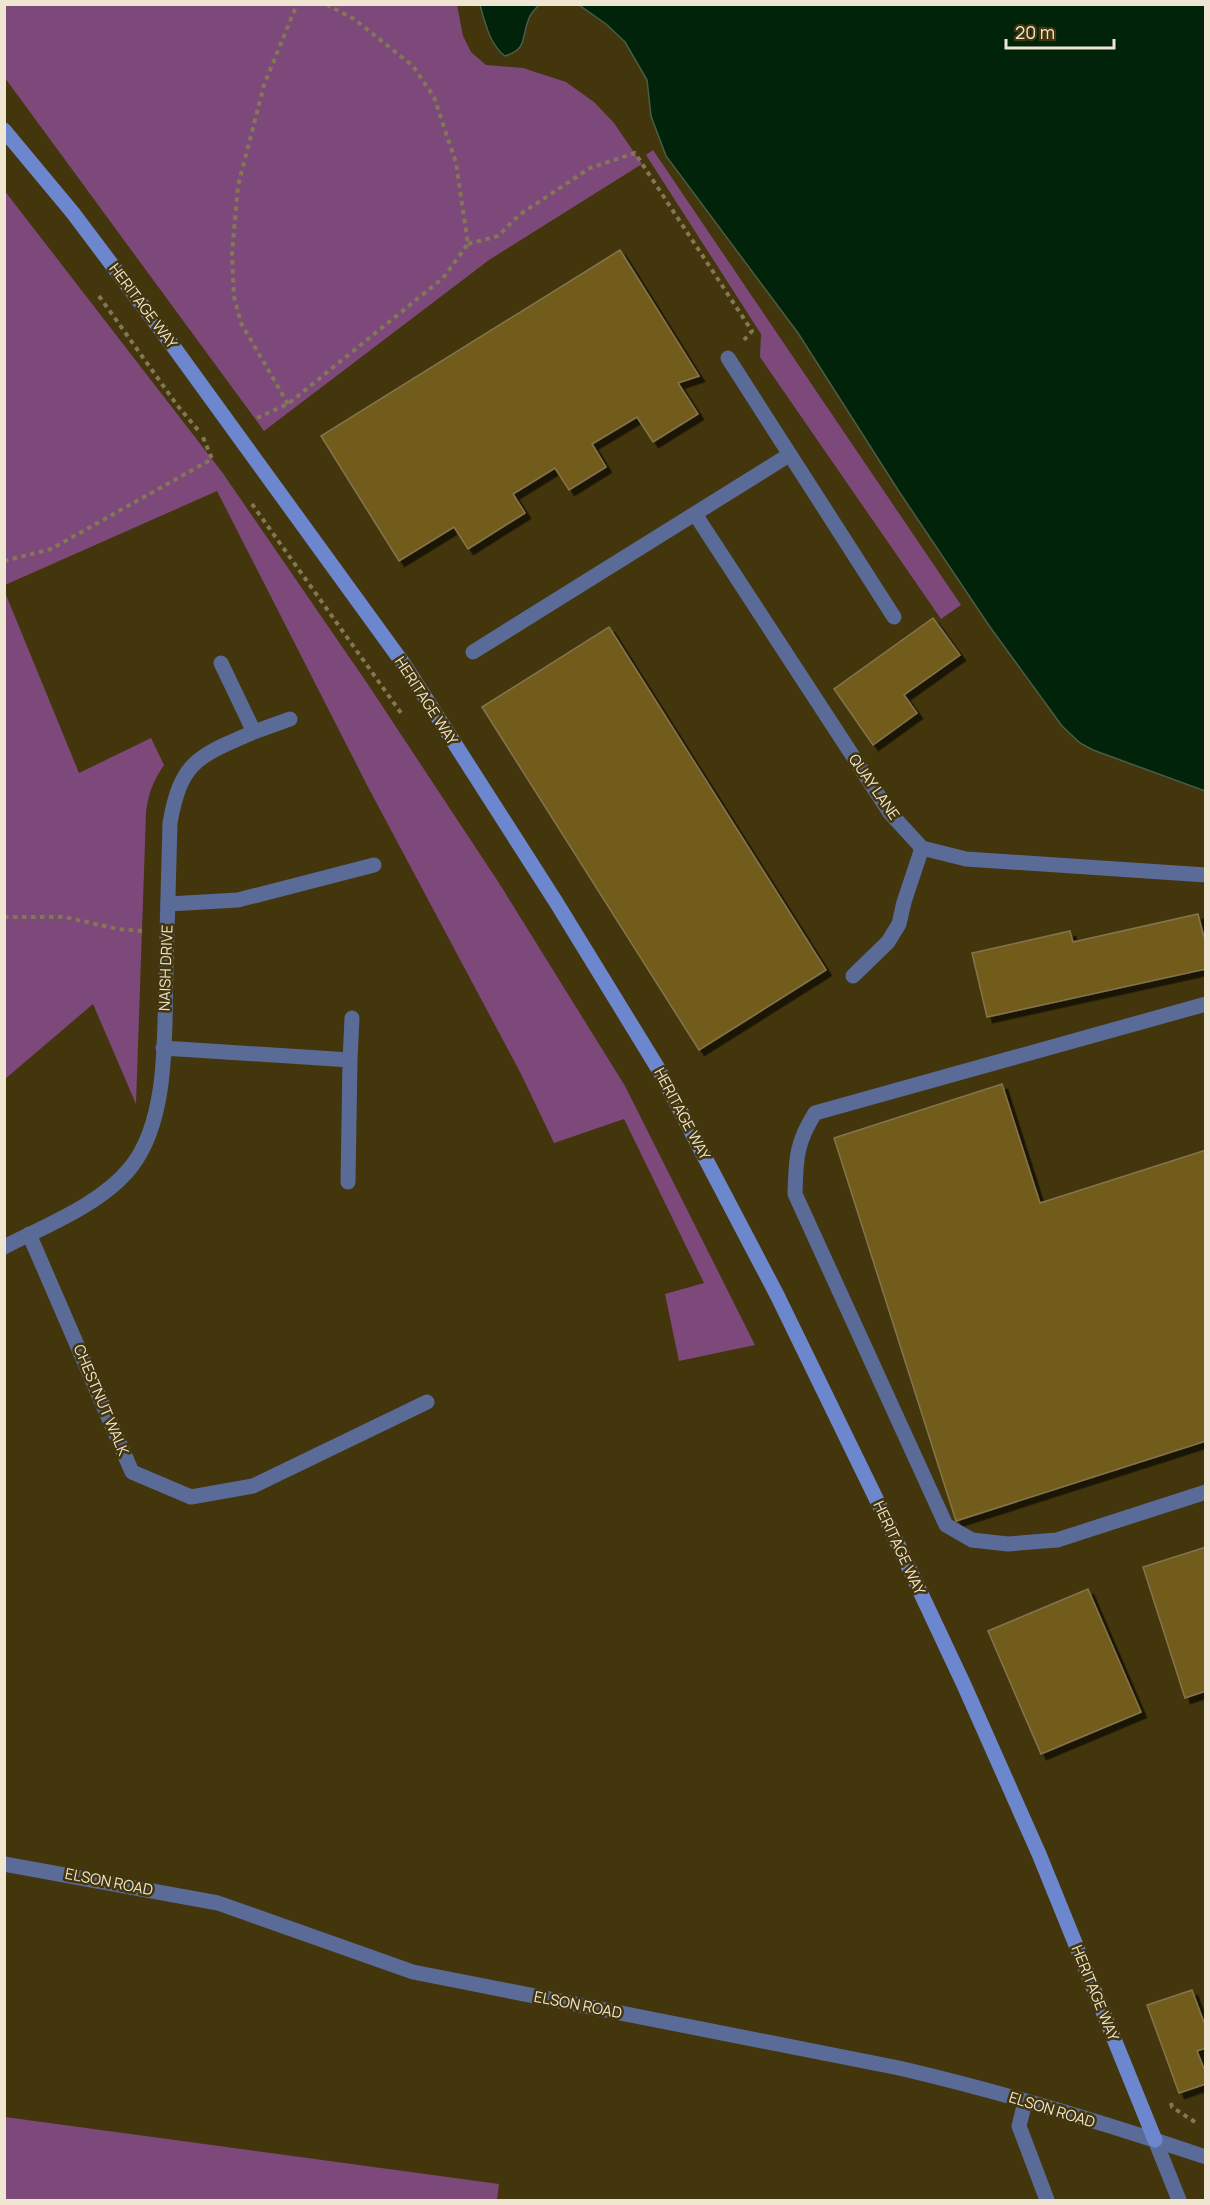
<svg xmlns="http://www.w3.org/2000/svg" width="1210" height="2205" font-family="Manrope,sans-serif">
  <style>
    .green { fill: #7d497b }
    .water { fill: #012309; stroke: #485e45; stroke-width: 1.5 }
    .building { fill: #725c1f; stroke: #84744c; stroke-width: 1.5; filter: url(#shadow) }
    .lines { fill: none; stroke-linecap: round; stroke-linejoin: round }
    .path { stroke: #847756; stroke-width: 4; stroke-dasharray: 4.5 4.5; stroke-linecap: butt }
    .lane { stroke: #5a6b98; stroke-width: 15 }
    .street { stroke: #5a6b98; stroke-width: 15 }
    .secondary { stroke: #6d87ce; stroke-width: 15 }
    .labels { text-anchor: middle; stroke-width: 5; stroke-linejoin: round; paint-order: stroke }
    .street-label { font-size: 15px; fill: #efe6d1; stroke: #43350c }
  </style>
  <defs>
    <filter id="shadow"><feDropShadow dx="5.5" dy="5.5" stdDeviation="0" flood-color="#0009"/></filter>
  </defs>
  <rect width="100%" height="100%" fill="#43350c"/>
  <!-- green -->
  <path class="green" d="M4,5H457L463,36L471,52L486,65L523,68L566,82L594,102L614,123L642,164L489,260L264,431L5,78Z
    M653,150L961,605L941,619L760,357L761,334L646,155Z
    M4,190L222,472L367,683L499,883L625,1086L755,1345L679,1361L665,1294L704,1283L624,1119L554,1143L521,1074L368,787L217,491L5,585Z
    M4,590L79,773L151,738L164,765C153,781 148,794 146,813L136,1104L93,1004L5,1079Z
    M5,2117L499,2184L497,2200H5Z"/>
  <!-- water -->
  <path class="water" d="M480,5H539C534,10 530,14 528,21C521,40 527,49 505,56C490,45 485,23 480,5Z
    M579,5H1205V791L1093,750L1080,743L1062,726L990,627L898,490L798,333L666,156L651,116L647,80L625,42L606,24Z"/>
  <!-- building -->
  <path class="building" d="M620,250L699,376L678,383L698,414L653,442L637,417L592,444L606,467L569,490L555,468L513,494L525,513L468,549L454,527L399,561L321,436Z
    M933,618L960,655L904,695L917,713L873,745L834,689Z
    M609,627L826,970L699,1050L482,707Z
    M1198,914L1206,945V969L987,1017L972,953L1070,931L1073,942Z
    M1002,1084L1040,1203L1206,1150V1441L956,1521L834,1138Z
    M1206,1547V1691L1185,1698L1143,1567Z
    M1088,1589L1141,1712L1041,1754L988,1631Z
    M1192,1990L1206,2028V2048L1197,2051L1206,2074V2084L1179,2093L1147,2005Z"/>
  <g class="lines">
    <!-- path -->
    <path class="path" d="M468,244L498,236L519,215L590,168L635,153L752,331L744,340
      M99,296L177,405L198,430
      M288,404L241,323L234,297L232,254L238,186L264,85L297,4
      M257,418L288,404L443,278L468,244L456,163L434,97L413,66L354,19L326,4
      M252,504L401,713
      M4,561L51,549L212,459L202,435
      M4,917H64L118,929L142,931
      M1171,2103L1172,2107L1198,2124"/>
    <!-- lane -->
    <path class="lane" d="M728,358L894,617
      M473,652L789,455
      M168,904L238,900L374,865
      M853,976L888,942L899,924L904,902L922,848
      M1206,1004L815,1113C796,1143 796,1159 795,1194L946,1525L972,1540L1008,1544L1057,1540L1206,1492"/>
    <!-- street -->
    <path class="street" d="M695,514L890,813L922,848L966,859L1206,875
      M254,732L290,719
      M163,1048L350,1060L348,1182
      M350,1060L352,1018
      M29,1234L132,1472L191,1497L253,1486L427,1402
      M4,1247C45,1226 102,1204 131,1167C170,1118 164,1029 166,969C167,920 169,872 170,823C181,760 199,756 254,732L221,663
      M4,1864L218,1903L413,1972L899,2068C1002,2092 1105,2123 1206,2157
      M1025,2102L1019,2126L1047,2200
      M1155,2140L1179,2200"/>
    <!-- secondary -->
    <path class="secondary" d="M4,130L73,213L173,346L405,666L556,902L659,1070L777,1295L886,1519L964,1685L1039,1854L1155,2140"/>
  </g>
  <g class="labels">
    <!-- street labels -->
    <g class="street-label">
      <text transform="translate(143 306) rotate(53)" y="5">HERITAGE WAY</text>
      <text transform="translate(426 701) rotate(57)" y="5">HERITAGE WAY</text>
      <text transform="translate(874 787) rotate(55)" y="5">QUAY LANE</text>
      <text transform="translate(166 968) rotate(-88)" y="5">NAISH DRIVE</text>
      <text transform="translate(682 1114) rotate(62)" y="5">HERITAGE WAY</text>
      <text transform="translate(101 1400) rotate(67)" y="5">CHESTNUT WALK</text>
      <text transform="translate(899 1548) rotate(65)" y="5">HERITAGE WAY</text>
      <text transform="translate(109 1882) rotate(11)" y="5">ELSON ROAD</text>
      <text transform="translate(1095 1993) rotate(68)" y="5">HERITAGE WAY</text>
      <text transform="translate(578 2005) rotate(11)" y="5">ELSON ROAD</text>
      <text transform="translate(1052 2110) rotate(17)" y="5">ELSON ROAD</text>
    </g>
  </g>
  <!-- border -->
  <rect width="1210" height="2205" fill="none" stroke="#efe6d1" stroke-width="12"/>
  <!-- scale -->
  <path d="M1006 39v9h108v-9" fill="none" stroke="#efe6d1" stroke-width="3"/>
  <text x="1015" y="39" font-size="18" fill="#efe6d1" stroke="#43350c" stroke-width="4.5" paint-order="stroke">20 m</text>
</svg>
